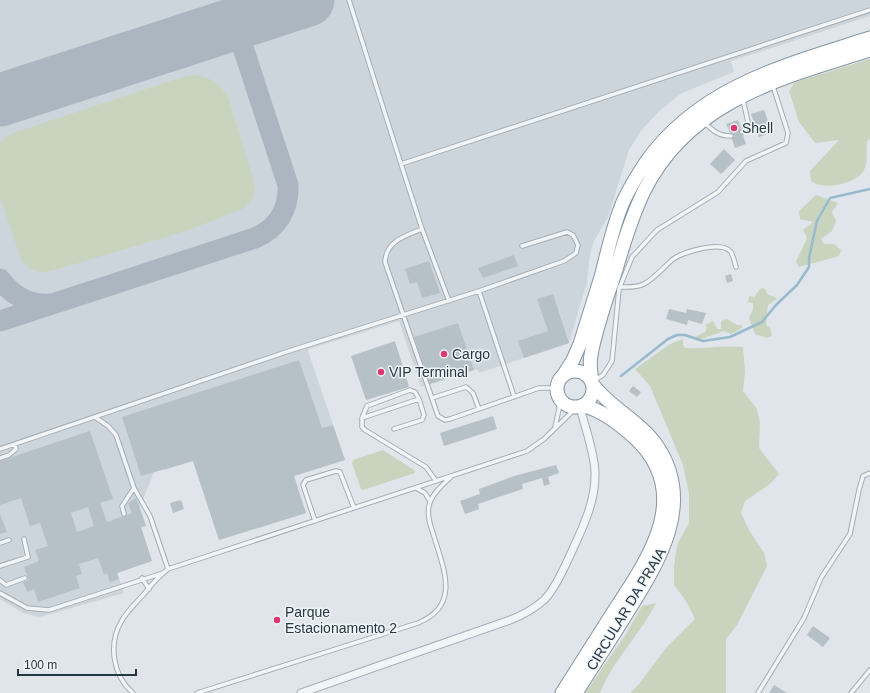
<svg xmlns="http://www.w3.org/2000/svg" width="870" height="693" font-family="Helvetica,sans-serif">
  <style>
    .built { fill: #cdd5dc }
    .green { fill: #c9d4bf }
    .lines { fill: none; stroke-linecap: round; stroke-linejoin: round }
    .stream { stroke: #97bbcd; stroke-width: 2.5 }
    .taxiway { stroke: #abb6c0; stroke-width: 21 }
    .runway { stroke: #abb6c0; stroke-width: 53 }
    .building { fill: #b6c0c7; fill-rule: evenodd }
    .lane-casing { stroke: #a4adb4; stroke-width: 5.5 }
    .street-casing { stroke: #a4adb4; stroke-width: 9 }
    .highway-casing { stroke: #8596a2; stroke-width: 15 }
    .lane { stroke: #f2f5f8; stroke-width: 3.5 }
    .street { stroke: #f2f5f8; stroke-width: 7 }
    .highway { stroke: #fff; stroke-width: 13 }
    .poi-dot { fill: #da3970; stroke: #eff4f7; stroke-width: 1.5 }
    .labels { text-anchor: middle; stroke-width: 3; stroke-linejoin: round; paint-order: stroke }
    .poi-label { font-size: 14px; fill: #263642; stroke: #eff4f7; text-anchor: start }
    .street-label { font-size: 14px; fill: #263642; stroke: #eff4f7 }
  </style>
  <rect width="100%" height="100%" fill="#dfe5ea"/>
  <!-- built -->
  <path class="built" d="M0,0H870V16L731,61L734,72L682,93L659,111L641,131L629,150L608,217L594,241L590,254L587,282L569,343L479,373L477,369L421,387L399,321L309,349L308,351L345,460L294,476L306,513L219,540L193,461L165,470L164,465L154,472L140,507L146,526L141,528L152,561L117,573L124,593L40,617L23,613L0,599Z"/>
  <!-- green -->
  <path class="green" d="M870,59V139L867,141C866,149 868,163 864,170C857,184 823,191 811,181L810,171L839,140L815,143L799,122L789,91L795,82Z
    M199,75C213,79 220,84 228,97L254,181L255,191L252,200L245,208L189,230L62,268L40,273L29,268L22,262L0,197V142L10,134L185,76Z
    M816,195L838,203L832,212L836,221L832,231L821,239L824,244H834L841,250L839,256L799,267L796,262L807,238L803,230L813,222L800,219L799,211Z
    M761,288L765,289L767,294L775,297L777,299L768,305L766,325L770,328L772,336L767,338L755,334L749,318L753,310V303L748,302L749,296L754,297Z
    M727,319L737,325H742V328L731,334L724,331L701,339L695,337L705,332L707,328L705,325L713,321L717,329H721V321Z
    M683,339V345L685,348C705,349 723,345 743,347L745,371L743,391L757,409L760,423L759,448L779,474L770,484L745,501L741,513L749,530L764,553L767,566L737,625L726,639V693H630L639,684L666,648L695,619L686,601L674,585V566L677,545L689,523V494L683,465L650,386L635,369L670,344Z
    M383,450L414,470L415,473L363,490L361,489L352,463L353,460Z
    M656,603C640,635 613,660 600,693H585L626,634L642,606Z"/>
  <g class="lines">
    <!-- stream -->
    <path class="stream" d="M621,376L668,339L677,335H685L703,341L730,337L762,322L776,305L797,285L809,267V258L817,221L830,198L870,189"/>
    <!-- taxiway -->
    <path class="taxiway" d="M0,279C11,295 31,306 50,304
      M0,321L255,238C278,228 289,209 288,185L235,23"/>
    <!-- runway -->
    <path class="runway" d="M0,100L308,0"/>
  </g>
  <!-- building -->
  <path class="building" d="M764,110L772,132L759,137L751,114Z
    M738,120L741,128L739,133L743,135L746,144L735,148L732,139L734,135L730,133L726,124Z
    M724,149L735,160L721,174L710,164Z
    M514,255L518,266L483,278L478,268Z
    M429,261L440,293L422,298L417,282L410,284L405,269Z
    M731,274L733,281L727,283L725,276Z
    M553,294L569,343L524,358L518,341L548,331L537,299Z
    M669,309L686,313L687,309L706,313L702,324L688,320L687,325L666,319Z
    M458,323L474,370L430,384L414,337Z
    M395,341L409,387L366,400L351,356Z
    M299,360L322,428L333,425L345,460L294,476L306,513L219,540L193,461L141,476L122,417Z
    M633,386L641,392L637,397L629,391Z
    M493,416L497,429L444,446L440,433Z
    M90,431L113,499L100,503L107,522L132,513L128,503L136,498L146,526L141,527L152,561L117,573L119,579L110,582L107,573L104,575L98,558L79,564L82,574L76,576L80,588L38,602L34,589L27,592L23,582L29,580L24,567L39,561L35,550L48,546L40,523L30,526L21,498L0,505V461ZM88,507L94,526L77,532L71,513Z
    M556,465L559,473L548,477L550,484L544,486L542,478L522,484L523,489L478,504L479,509L465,514L460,501L480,494L479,489L514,476Z
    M181,500L184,509L173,513L170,503Z
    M0,514L7,532L0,534Z
    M813,626L830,638L823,647L807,635Z
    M774,685L787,693H769Z"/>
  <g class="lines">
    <defs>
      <path id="lane" d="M349,0L401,164L870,10
        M705,123C713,131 719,136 731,136
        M742,132L747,128L748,122L743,100
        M401,164L422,229L449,301
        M422,229C405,236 386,241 385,262L438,416L445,420L450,419L539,388H557
        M619,287C628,287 636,288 644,284C655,278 663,268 672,260C682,252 721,240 731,252C733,256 735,263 736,267
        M479,291L514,396
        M595,380L603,375L612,361L619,289L632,257L657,230L718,192L746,161L786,143L788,133L773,86
        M432,398L466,387L473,393L479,409
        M95,417L108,426L116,435L134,488
        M362,418L419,399L415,392L410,390L367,406L362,418V427L365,430L426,467L436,481
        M555,427L559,409V397
        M394,429L422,420L424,415L419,399
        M0,449L289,351L479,291L564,261L576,253L578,245L573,235L567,232L522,246
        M0,458L9,455L16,449L15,444
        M416,488L425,493L430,501
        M124,514L122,506L134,488L150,516L168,569
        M315,521L303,485L306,480L336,471L340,472L354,508
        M0,543L9,540
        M0,566L28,557L24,539
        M142,578L149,589
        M0,580L6,585L25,578
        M0,593L27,608L49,610L163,573
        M133,693C113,676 108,645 121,622C126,612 136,603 144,594C151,585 159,576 168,569L527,451L544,439L576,408
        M197,693L418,623C462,605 443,568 433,533C430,525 427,515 429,506C431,495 442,485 451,477
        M758,693L804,618L821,578L850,534L859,490L863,476L870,473
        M851,693L870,670"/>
      <path id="street" d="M301,693L510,620C523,615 534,609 544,600C554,590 560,576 566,564C579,535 596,505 595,472C594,450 585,428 580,407"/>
      <path id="highway" d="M557 389a18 18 0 1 1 36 0a18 18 0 1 1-36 0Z
        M563,376L573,360L580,344C587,322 594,300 601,277C607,254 612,230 621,207C627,191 637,176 646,162C700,86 786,65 870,38
        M592,382C591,373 589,364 591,355C596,327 606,300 615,273C623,245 631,218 644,191C689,100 782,78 870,50
        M562,693C579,666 597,638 614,611C649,558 695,493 634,437C620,425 601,409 583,406
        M576,693C592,667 609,642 625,616C656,566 697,505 657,446C641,422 612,409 594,386"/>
    </defs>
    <!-- lane casing -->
    <use href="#lane" class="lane-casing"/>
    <!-- street casing -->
    <use href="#street" class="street-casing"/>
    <!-- highway casing -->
    <use href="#highway" class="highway-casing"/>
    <!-- lane -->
    <use href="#lane" class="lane"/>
    <!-- street -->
    <use href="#street" class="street"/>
    <!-- highway -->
    <use href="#highway" class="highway"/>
  </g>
  <!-- markers -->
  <g class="poi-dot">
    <circle cx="734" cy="128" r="4"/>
    <circle cx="444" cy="354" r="4"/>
    <circle cx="381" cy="372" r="4"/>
    <circle cx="277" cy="620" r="4"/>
  </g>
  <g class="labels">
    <!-- poi labels -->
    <g class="poi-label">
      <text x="742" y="133">Shell</text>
      <text x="452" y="359">Cargo</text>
      <text x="389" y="377">VIP Terminal</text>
      <text x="285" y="617">Parque<tspan x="285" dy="16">Estacionamento 2</tspan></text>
    </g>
    <!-- street labels -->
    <g class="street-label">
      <text transform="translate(626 609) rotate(-59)" y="5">CIRCULAR DA PRAIA</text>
    </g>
  </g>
  <!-- scale -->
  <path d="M18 669v6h118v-6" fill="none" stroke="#263642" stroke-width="2"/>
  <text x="24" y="669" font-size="12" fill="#263642" stroke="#eff4f7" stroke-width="3" paint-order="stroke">100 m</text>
</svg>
